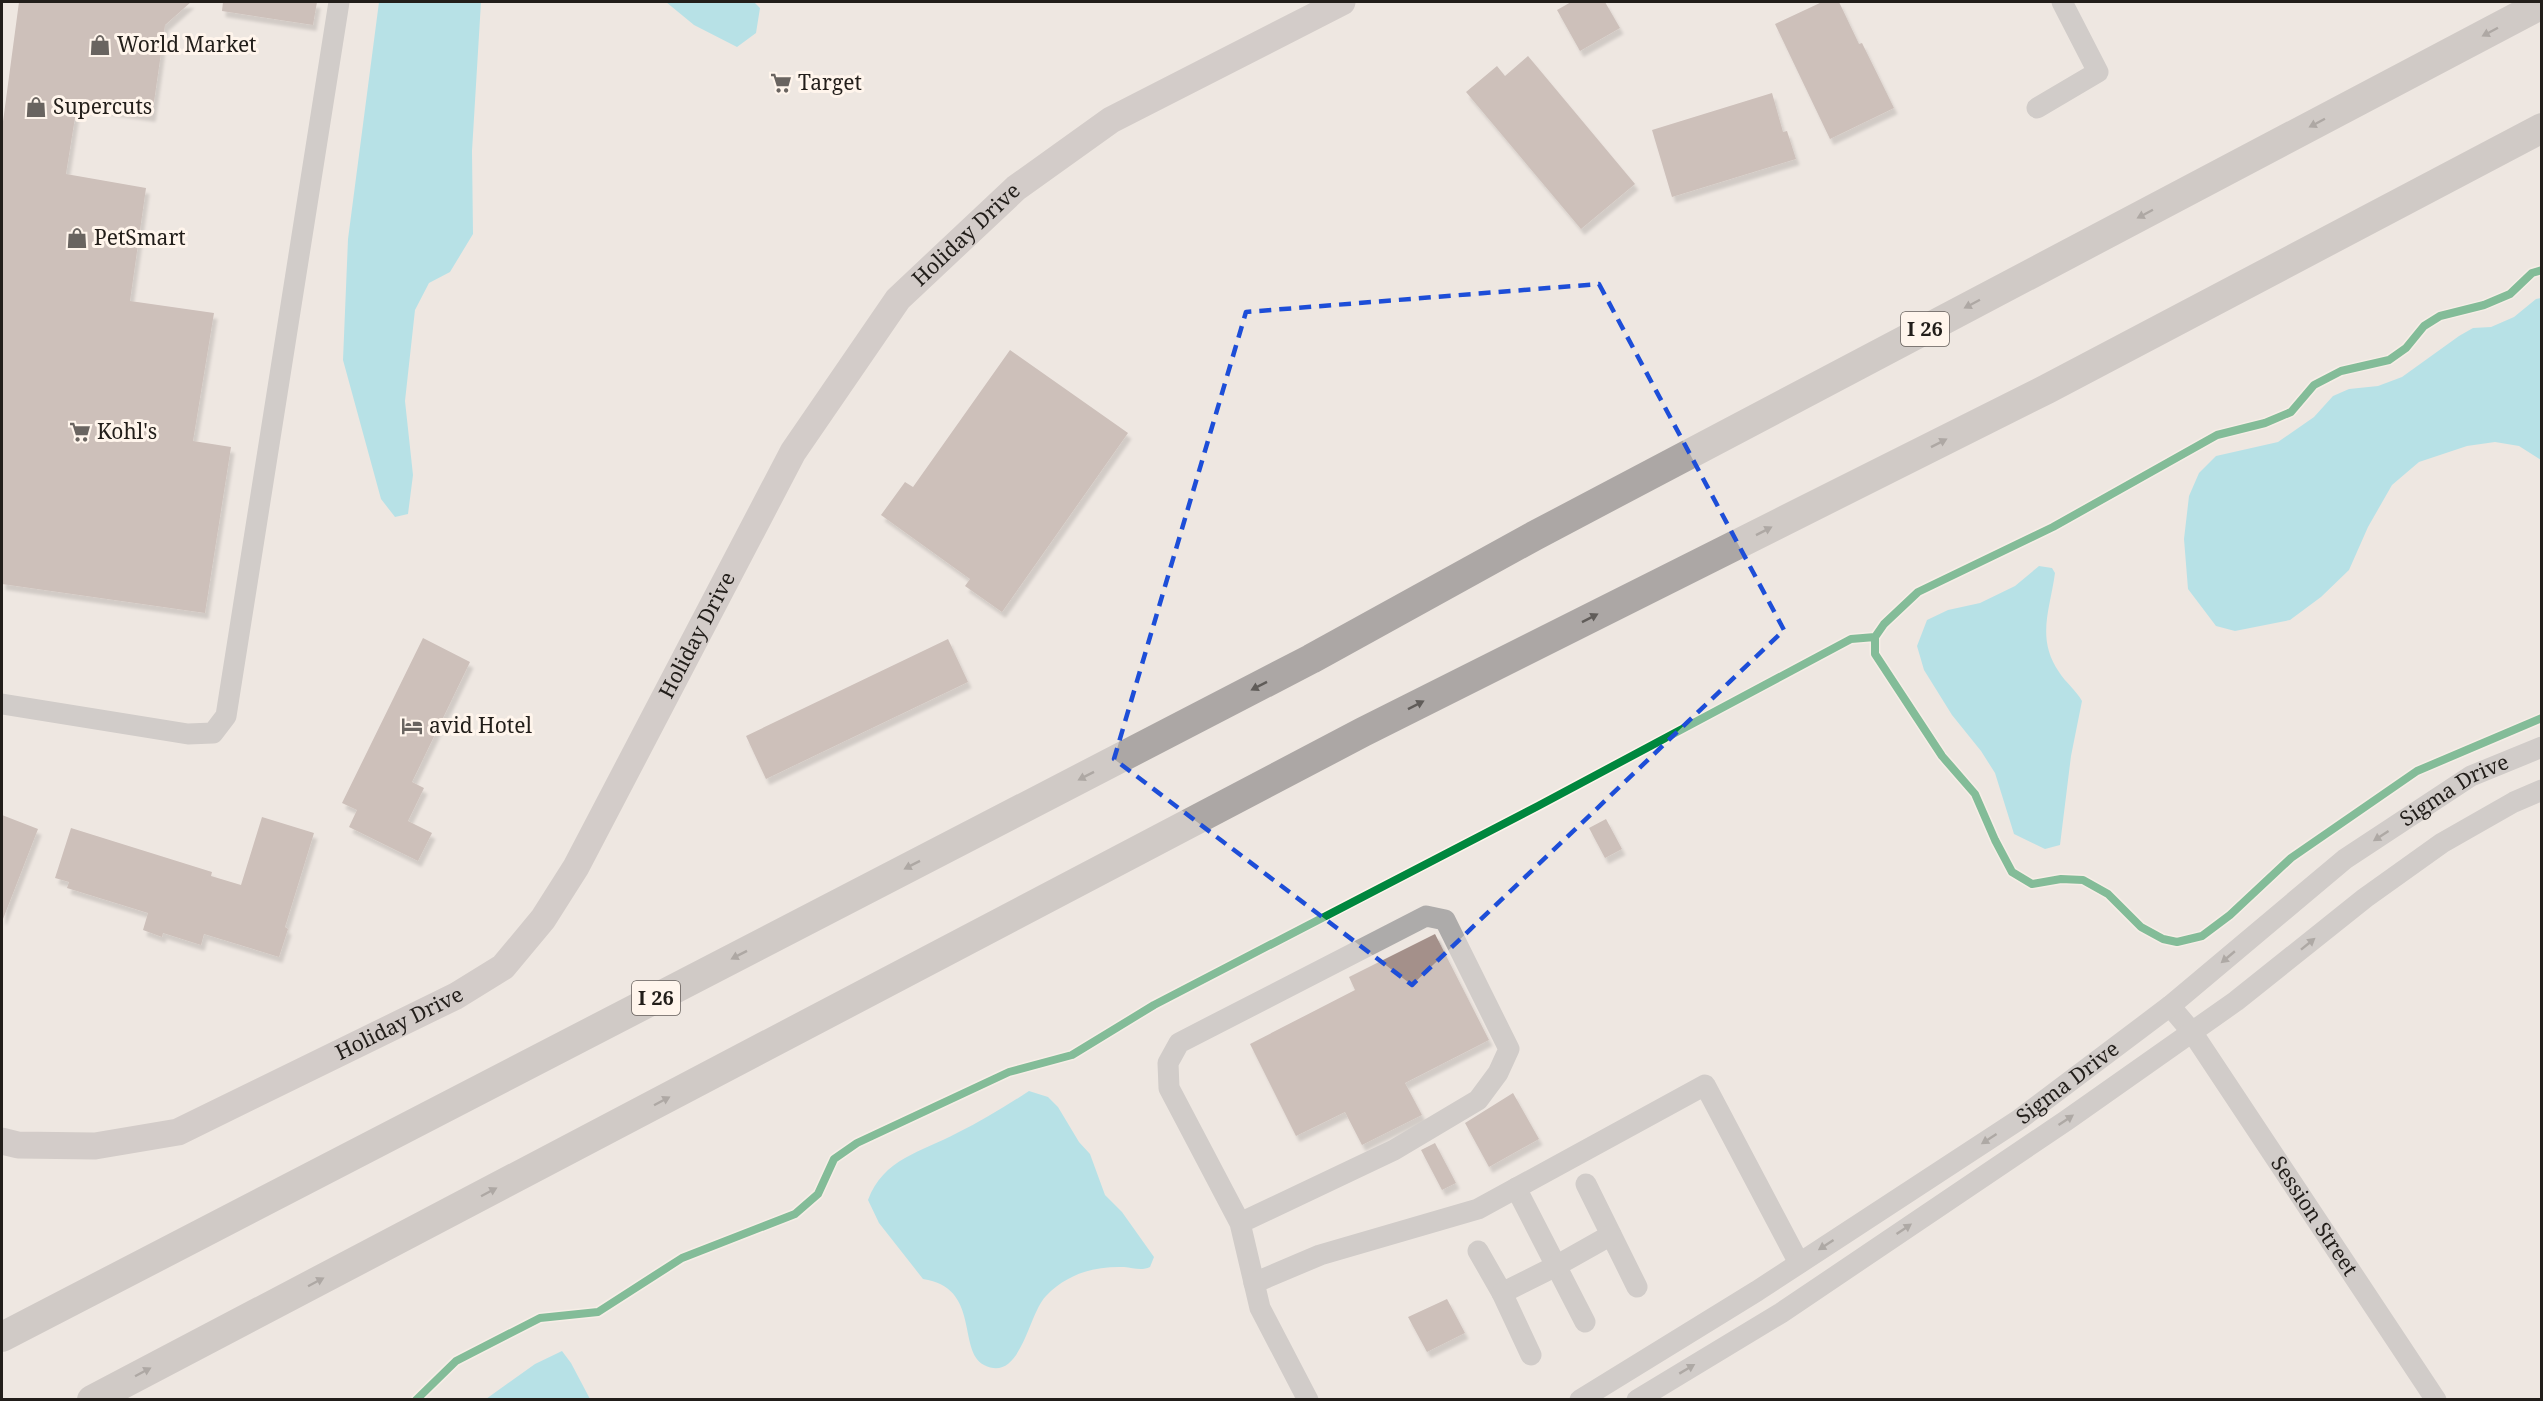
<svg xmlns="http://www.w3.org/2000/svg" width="2543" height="1401" font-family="'Noto Serif',serif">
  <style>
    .water { fill: #74daeb }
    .building { fill: #a4908a; filter: url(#shadow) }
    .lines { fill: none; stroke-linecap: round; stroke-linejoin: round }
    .minor { stroke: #adabaa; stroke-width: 21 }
    .major { stroke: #b2acaa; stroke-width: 27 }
    .highway { stroke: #aca7a5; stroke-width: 30 }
    .cycleway-casing { stroke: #fff5ec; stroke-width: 11 }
    .cycleway { stroke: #00873e; stroke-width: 8 }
    .oneway { fill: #605c59 }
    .oneway2 { fill: #615d5b }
    .marked { fill: none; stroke: #1d4ed8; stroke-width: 4.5; stroke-dasharray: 12 8; stroke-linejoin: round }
    .labels { text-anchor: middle; stroke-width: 6; stroke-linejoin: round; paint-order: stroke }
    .shield { fill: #fff5ec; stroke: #645e59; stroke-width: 1.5 }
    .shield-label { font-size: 20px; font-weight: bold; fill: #221e1a }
    .poi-label { font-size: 21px; fill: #221e1a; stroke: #fff5ec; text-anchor: start }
    .street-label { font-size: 21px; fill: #221e1a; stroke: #fff5ec }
  </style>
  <defs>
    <filter id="shadow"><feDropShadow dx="3.5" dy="6" stdDeviation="1.5" flood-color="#0004"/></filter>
  </defs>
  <rect width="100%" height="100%" fill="#eee7e1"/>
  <!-- water -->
  <path class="water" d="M379,2H481L472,151L473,234L450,272L429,283L415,310L405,401L413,475L408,514L395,517L381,499L343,360L348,239Z
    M666,2H754L760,8L756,33L737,47L694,25Z
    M2541,298V460L2519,446L2495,442L2467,446L2419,462L2392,485L2368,527L2349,570L2321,597L2290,620L2235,631L2216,626L2188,589L2184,539L2189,496L2199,473L2216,456L2278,442L2314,417L2333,396L2349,389L2378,386L2402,377L2459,336L2473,328L2491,327L2514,317L2536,299Z
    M2039,566L2052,568L2055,573C2050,610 2036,638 2059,672C2066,683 2076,690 2082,701L2071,756L2060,845L2045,849L2014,834L1995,773L1981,751L1952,715L1924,670L1917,646L1927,620L1948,610L1980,603L2015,586Z
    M1029,1091L1048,1097L1058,1107L1079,1142L1090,1154L1105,1195L1122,1212L1154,1257L1150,1267C1142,1271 1133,1268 1124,1267C1094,1266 1067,1274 1046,1296C1028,1314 1021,1384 984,1365C957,1351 981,1287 923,1279L879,1223L868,1200C883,1159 921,1152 957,1133C982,1121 1006,1106 1029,1091Z
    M562,1351L571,1363L590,1399H486L535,1364Z"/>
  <!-- building -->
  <path class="building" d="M19,2H191L165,25L152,116L77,105L66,174L146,188L130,301L214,313L193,441L231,447L205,613L2,584V129Z
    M223,2H317L313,25L222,11Z
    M1571,2H1605L1620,28L1580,51L1557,10Z
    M1822,2H1839L1859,44L1862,43L1894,108L1830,139L1775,24Z
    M1528,56L1635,184L1581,229L1466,92L1497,66L1505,76Z
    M1772,93L1783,132L1787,131L1796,159L1672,197L1652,130Z
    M1010,350L1128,433L1002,612L965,586L970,579L881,515L905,482L913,487Z
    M423,638L470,662L412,782L424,788L408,821L432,833L418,861L349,827L357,810L342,803Z
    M948,639L968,682L766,779L746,736Z
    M2,815L38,829L3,919H2Z
    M262,817L314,833L285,927L288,929L279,957L204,934L201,945L163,933L162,937L143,930L148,913L67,888L69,882L55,878L71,828L212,872L211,876L241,885Z
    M1606,819L1622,849L1605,858L1589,828Z
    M1435,934L1489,1040L1405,1083L1422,1115L1362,1145L1345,1112L1296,1136L1250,1044L1355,990L1349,977Z
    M1513,1093L1539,1139L1489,1167L1465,1123Z
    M1435,1143L1456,1183L1442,1190L1421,1150Z
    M1447,1299L1465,1333L1427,1352L1408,1317Z"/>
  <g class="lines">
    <!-- minor -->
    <g class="minor">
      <path d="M2037,108L2098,72L2062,2"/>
      <path d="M2,704L188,734L213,733L226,716L339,2"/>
      <path id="s1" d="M2170,1006L2192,1032L2436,1400"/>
      <path d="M1586,1184L1637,1287"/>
      <path d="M1516,1188L1585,1322"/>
      <path d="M1240,1223L1394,1150L1478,1100L1498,1073L1509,1049L1445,920L1426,916L1179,1043L1168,1063L1169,1088L1240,1223L1260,1308L1308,1400"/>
      <path d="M1478,1251L1502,1293L1556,1266L1611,1235"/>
      <path d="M1254,1283L1320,1255L1478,1209L1705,1085L1799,1263"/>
      <path d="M1502,1293L1531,1355"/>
      <path id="s2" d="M1580,1400L1757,1291L2020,1119L2170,1006L2345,859L2471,776L2542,747"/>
      <path d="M1637,1400L1781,1313L2067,1120L2236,1001L2365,898L2442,843L2514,802L2542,790"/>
    </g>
    <!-- major -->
    <path class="major" id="s3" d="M2,1141L18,1145L95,1146L178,1132L456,996L503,967L543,919L576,867L793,452L898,299L1016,188L1111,120L1342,2"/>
    <!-- highway -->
    <path class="highway" d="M2,1337L1311,659L1534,536L2542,4
      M92,1400L1363,732L2047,389L2542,128"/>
    <defs>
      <path id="cycleway" d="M2542,270L2532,273L2510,294L2484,305L2440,316L2424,326L2406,348L2389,360L2341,371L2314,385L2291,412L2265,423L2217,435L2053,527L1918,592L1884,624L1875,637V654L1942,756L1975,794L1995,840L2012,872L2032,884L2061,879L2083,880L2108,894L2141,927L2163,939L2177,942L2202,936L2230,915L2291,858L2417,771L2542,718
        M416,1400L456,1361L540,1318L598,1312L682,1258L795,1214L818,1194L834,1159L857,1143L1009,1072L1072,1055L1154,1005L1538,806L1851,639L1875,637"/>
    </defs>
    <!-- cycleway casing -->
    <use href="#cycleway" class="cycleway-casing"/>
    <!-- cycleway -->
    <use href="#cycleway" class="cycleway"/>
  </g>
  <!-- one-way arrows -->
  <defs><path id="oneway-solid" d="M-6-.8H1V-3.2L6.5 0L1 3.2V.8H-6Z" transform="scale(1.5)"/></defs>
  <g class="oneway">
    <use href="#oneway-solid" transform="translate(2490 32) rotate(152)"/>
    <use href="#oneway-solid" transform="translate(2317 123) rotate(152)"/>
    <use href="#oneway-solid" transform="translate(2145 214) rotate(152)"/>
    <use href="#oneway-solid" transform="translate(1972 304) rotate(152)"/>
    <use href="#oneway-solid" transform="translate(1939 443) rotate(-27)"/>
    <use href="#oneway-solid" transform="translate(1764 531) rotate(-27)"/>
    <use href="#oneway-solid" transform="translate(1590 618) rotate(-27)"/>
    <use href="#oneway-solid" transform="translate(1259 686) rotate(153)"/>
    <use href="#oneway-solid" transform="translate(1416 705) rotate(-27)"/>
    <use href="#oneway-solid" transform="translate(1086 776) rotate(153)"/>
    <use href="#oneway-solid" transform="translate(912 865) rotate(153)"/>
    <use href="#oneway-solid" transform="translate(739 955) rotate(153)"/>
    <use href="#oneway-solid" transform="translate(662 1101) rotate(-28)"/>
    <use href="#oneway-solid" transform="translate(489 1192) rotate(-28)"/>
    <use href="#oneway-solid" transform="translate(316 1282) rotate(-28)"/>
    <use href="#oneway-solid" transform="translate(143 1372) rotate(-28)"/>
  </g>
  <g class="oneway2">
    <use href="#oneway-solid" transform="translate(2381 836) rotate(147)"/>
    <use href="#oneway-solid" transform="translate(2308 944) rotate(-39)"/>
    <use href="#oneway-solid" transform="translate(2228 957) rotate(140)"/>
    <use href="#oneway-solid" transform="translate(2066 1120) rotate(-34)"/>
    <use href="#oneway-solid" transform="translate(1989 1139) rotate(147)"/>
    <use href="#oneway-solid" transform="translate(1904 1229) rotate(-34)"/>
    <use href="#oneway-solid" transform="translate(1826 1245) rotate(147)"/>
    <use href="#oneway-solid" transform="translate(1687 1369) rotate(-31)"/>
  </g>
  <!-- marked area -->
  <path d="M0 0H2543V1401H0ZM1599,284L1784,630L1412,985L1114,759L1246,312Z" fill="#eee7e1" fill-opacity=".55" fill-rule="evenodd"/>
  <path class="marked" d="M1599,284L1784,630L1412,985L1114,759L1246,312Z"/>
  <!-- icons -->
  <defs>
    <symbol id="shop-bare" viewBox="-9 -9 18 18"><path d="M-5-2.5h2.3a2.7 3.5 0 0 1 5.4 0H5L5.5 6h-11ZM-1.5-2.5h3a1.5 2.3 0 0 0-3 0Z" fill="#696460" stroke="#fff5ec" stroke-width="2.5" paint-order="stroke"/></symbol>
    <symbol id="supermarket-bare" viewBox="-9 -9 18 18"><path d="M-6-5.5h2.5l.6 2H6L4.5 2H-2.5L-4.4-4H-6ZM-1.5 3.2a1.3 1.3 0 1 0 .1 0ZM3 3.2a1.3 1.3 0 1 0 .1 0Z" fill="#696460" stroke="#fff5ec" stroke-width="2.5" paint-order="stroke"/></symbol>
    <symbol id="hotel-bare" viewBox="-9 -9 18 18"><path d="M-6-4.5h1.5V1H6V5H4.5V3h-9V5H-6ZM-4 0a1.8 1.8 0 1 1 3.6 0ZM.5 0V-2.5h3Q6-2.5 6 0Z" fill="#696460" stroke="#fff5ec" stroke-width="2.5" paint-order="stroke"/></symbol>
  </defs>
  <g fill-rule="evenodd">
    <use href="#shop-bare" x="85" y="30" width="30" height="30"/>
    <use href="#supermarket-bare" x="766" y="68" width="30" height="30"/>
    <use href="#shop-bare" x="21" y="92" width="30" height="30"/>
    <use href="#shop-bare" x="62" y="223" width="30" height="30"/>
    <use href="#supermarket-bare" x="65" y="417" width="30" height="30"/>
    <use href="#hotel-bare" x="397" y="711" width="30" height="30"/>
  </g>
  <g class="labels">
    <!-- shield labels -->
    <g class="shield">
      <rect x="1901" y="312" width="48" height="34" rx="4.5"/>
      <rect x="632" y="981" width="48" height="34" rx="4.5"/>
    </g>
    <g class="shield-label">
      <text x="1925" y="336">I 26</text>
      <text x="656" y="1005">I 26</text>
    </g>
    <!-- poi labels -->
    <g class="poi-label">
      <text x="117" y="52">World Market</text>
      <text x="798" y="90">Target</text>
      <text x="53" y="114">Supercuts</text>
      <text x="94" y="245">PetSmart</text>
      <text x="97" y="439">Kohl's</text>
      <text x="429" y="733">avid Hotel</text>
    </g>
    <!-- street labels -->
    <g class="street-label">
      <text dy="7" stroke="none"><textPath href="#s3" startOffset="1414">Holiday Drive</textPath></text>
      <text dy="7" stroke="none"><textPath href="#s3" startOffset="928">Holiday Drive</textPath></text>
      <text dy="7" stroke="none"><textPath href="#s2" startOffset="1068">Sigma Drive</textPath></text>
      <text dy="7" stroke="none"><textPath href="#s3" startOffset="424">Holiday Drive</textPath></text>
      <text dy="7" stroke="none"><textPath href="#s2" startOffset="582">Sigma Drive</textPath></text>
      <text dy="7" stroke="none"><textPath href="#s1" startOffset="255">Session Street</textPath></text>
    </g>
  </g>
  <!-- border -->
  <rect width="2543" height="1401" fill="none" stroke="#221e1a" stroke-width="6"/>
</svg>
